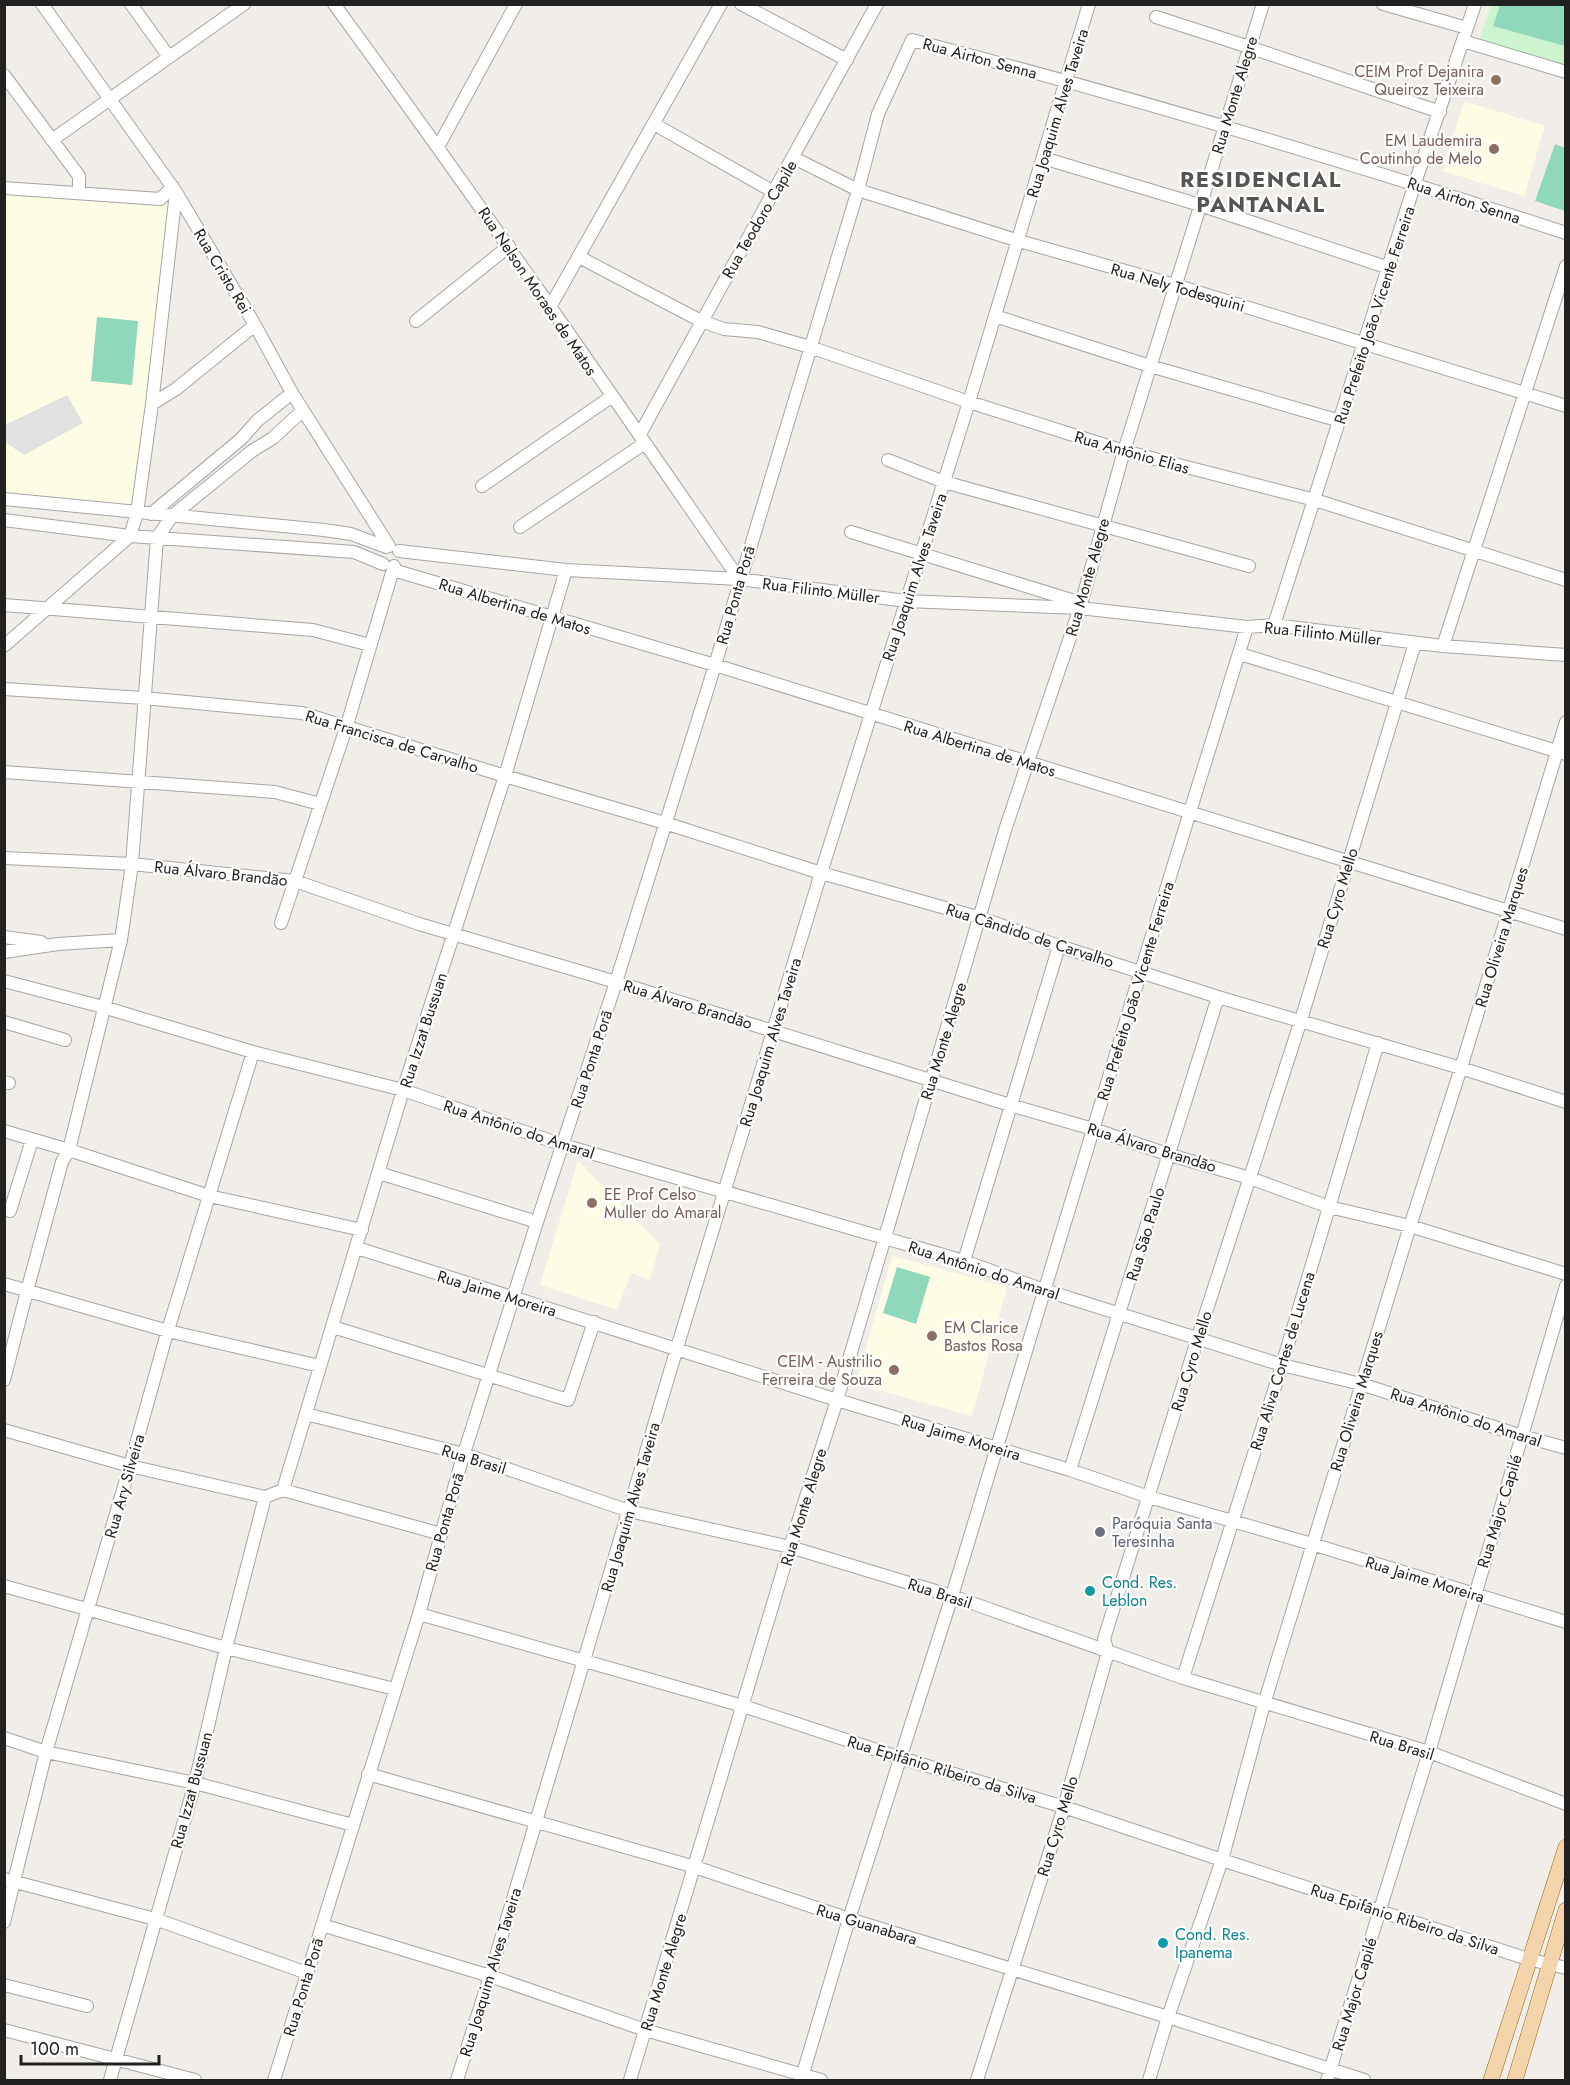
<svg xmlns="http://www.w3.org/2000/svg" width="1570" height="2085" font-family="Jost,sans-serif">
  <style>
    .education { fill: #fdfde6 }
    .park { fill: #ccf5cf }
    .pitch { fill: #8fd8bc }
    .parking { fill: #e1e1e1 }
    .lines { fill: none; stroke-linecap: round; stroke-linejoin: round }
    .minor-casing { stroke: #a5a5a5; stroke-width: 14 }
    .major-casing { stroke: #91660e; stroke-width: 16 }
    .minor { stroke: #fff; stroke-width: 12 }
    .major { stroke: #f4d5ab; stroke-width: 15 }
    .education-dot { fill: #8d6e63; stroke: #fff; stroke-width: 2 }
    .worship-dot { fill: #6b7280; stroke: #fff; stroke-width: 2 }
    .culture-dot { fill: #0f9aa8; stroke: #fff; stroke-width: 2 }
    .labels { text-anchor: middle; stroke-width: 4.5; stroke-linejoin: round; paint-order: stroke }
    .street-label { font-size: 16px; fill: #212121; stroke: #fff }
    .education-label { font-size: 16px; fill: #785e54; stroke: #fff; text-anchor: end }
    .worship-label { font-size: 16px; fill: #5b616d; stroke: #fff; text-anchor: start }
    .culture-label { font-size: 16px; fill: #0d838f; stroke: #fff; text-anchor: start }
    .district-label { font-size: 22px; font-weight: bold; letter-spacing: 1.5px; fill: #545454; stroke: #fff }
  </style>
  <rect width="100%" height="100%" fill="#f1eee9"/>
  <!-- education -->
  <path class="education" d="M1464,101L1545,126L1524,196L1443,171Z
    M173,187L137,513L5,499L4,188L159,199Z
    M578,1161L660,1244L650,1280L631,1273L617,1310L540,1285Z
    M892,1256L1007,1287L972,1416L856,1384Z"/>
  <!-- park -->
  <path class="park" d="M1491,5H1565V68L1479,41Z"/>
  <!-- pitch -->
  <path class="pitch" d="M1500,5H1565V46L1493,26Z
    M1555,144L1565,148V211L1535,201Z
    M97,317L138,321L132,385L91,381Z
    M897,1267L930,1277L916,1324L883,1313Z"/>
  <!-- parking -->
  <path class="parking" d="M67,395L83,423L24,455L5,442V425Z"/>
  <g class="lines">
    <defs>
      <path id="minor" d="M42,4L176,192L255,325L292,393L389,546
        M131,4L169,57
        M334,4C473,194 606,386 739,579
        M741,4L847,60
        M1383,4L1467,28
        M1156,17L1249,47L1440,112
        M1463,41L1566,72
        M4,75L79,176V193
        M654,124L774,192
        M52,140L244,4
        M438,147L516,4
        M794,158L858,190L1019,241L1175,285L1566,406
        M1043,158L1200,205L1389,268
        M4,188L160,199L173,187
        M579,257L701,321L724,329L758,332L810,347L969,402L1124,451L1315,500L1566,580
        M550,307L721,4
        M995,316L1150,366L1340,421
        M416,321L509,246
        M152,404L176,389L255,325
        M640,434L877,4
        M888,460L944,482L1249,566
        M482,486L611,397
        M4,499L324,530L351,534L386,547
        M151,514L241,439L258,420L292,393
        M4,520L130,536L354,552L383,564
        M520,527L645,443
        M851,532L1081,603
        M399,551L566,570L739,579L906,601L1080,608L1247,627L1274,625L1443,646L1566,655
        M393,570L715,665L1566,929
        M4,605L313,630L370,645
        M1274,625L1415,183L1475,4
        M4,646L130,536L137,513L152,404L176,192
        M1443,646L1566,266
        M1240,654L1566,754
        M4,689L144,698L302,713L505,776L665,823L821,873L981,918L1059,946L1218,997L1461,1068L1566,1102
        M4,772L275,792L320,804
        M4,858L132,864L295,881L419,924L616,982L1010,1105L1093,1129L1170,1155L1250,1178L1329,1207L1410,1226L1566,1274
        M281,923L347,725L394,566
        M4,937L41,942
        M4,952L58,944L121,940
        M4,981L103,1007L253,1052L403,1090L563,1145L964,1261L1044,1290L1282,1365L1361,1384L1522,1436L1566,1448
        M4,1022L65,1040
        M4,1082L9,1083
        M4,1131L69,1150L209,1196L362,1230
        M379,1173L537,1222
        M10,1211L32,1140
        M357,1248L837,1400L1070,1470L1149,1497L1312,1544L1566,1622
        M964,1261L1059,946
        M4,1284L168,1331L320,1366
        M333,1327L568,1400L594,1322
        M4,1380L27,1291L62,1162L69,1150L121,940L132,864L157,538L172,516L252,451L273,438L303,410
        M306,1414L464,1454L629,1511L790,1547L952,1596L1183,1678L1429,1752L1566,1804
        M4,1430L130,1466L265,1497L283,1490L441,1534
        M1070,1470L1218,997
        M283,1490L403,1090L505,776L566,570
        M4,1586L226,1648L395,1689
        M419,1614L743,1706L901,1758L1064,1807L1222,1860L1528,1959L1566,1968
        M1183,1678L1282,1365L1378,1043
        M4,1738L46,1752L195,1783L353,1825
        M368,1774L695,1867L849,1919L1168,2017L1364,2080
        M4,1879L155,1919L307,1973
        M4,1922L46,1752L130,1466L165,1340L253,1052
        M322,1925L490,1976L645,2030L821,2080
        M4,1985L87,2006
        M4,2030L195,2080
        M110,2080L195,1783L226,1648L265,1497
        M274,2080L419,1614L461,1463L537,1222L616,982L715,665L858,190L878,114L912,40C1132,97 1349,162 1566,233
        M457,2080L490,1976L677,1348L821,873L969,402L1089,4
        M630,2080L790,1547L837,1400L1006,827L1080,608L1124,451L1263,4
        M801,2080L849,1919L952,1596L1141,971L1247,627
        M977,2080L1064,1807L1108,1652L1104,1639L1198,1337L1301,1020L1415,643
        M1149,2080L1168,2017L1222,1860L1264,1704L1410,1226L1461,1068L1566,722
        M1327,2080L1429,1752L1566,1286"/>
      <path id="major" d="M1491,2080L1566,1847
        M1515,2080L1566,1910"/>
    </defs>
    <!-- minor casing -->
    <use href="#minor" class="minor-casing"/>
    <!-- major casing -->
    <use href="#major" class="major-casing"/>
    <!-- minor -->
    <use href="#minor" class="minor"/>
    <!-- major -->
    <use href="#major" class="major"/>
  </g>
  <!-- markers -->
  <g class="education-dot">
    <circle cx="1496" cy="80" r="6"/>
    <circle cx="1494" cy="149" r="6"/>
    <circle cx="592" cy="1203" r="6"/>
    <circle cx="932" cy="1336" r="6"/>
    <circle cx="894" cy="1370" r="6"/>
  </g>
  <circle class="worship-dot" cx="1100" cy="1532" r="6"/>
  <g class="culture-dot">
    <circle cx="1090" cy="1591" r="6"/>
    <circle cx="1163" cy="1943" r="6"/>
  </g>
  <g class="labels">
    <!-- street labels -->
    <g class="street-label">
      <text transform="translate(980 58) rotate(15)" y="6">Rua Airton Senna</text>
      <text transform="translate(1234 95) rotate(-73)" y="6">Rua Monte Alegre</text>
      <text transform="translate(1057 113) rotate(-73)" y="6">Rua Joaquim Alves Taveira</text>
      <text transform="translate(1464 200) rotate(18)" y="6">Rua Airton Senna</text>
      <text transform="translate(759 219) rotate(-60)" y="6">Rua Teodoro Capile</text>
      <text transform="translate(223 271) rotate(59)" y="6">Rua Cristo Rei</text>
      <text transform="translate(1178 287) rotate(16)" y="6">Rua Nely Todesquini</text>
      <text transform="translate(538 291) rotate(56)" y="6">Rua Nelson Moraes de Matos</text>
      <text transform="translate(1374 315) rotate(-72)" y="6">Rua Prefeito João Vicente Ferreira</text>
      <text transform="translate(1132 452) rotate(16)" y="6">Rua Antônio Elias</text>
      <text transform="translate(914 577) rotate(-72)" y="6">Rua Joaquim Alves Taveira</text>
      <text transform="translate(1087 577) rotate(-74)" y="6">Rua Monte Alegre</text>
      <text transform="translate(821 590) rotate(7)" y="6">Rua Filinto Müller</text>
      <text transform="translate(735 595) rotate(-74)" y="6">Rua Ponta Porã</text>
      <text transform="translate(515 606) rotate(17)" y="6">Rua Albertina de Matos</text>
      <text transform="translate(1323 633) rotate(6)" y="6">Rua Filinto Müller</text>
      <text transform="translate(392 741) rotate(17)" y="6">Rua Francisca de Carvalho</text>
      <text transform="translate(980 748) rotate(17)" y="6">Rua Albertina de Matos</text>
      <text transform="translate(221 873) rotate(6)" y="6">Rua Álvaro Brandão</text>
      <text transform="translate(1337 898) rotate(-73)" y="6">Rua Cyro Mello</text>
      <text transform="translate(1030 935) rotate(18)" y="6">Rua Cândido de Carvalho</text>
      <text transform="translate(1501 937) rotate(-73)" y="6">Rua Oliveira Marques</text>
      <text transform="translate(1135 991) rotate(-73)" y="6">Rua Prefeito João Vicente Ferreira</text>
      <text transform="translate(688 1004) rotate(17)" y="6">Rua Álvaro Brandão</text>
      <text transform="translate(423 1030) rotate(-72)" y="6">Rua Izzat Bussuan</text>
      <text transform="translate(943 1041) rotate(-73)" y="6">Rua Monte Alegre</text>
      <text transform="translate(770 1042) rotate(-73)" y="6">Rua Joaquim Alves Taveira</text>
      <text transform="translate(591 1059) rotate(-72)" y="6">Rua Ponta Porã</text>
      <text transform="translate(519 1129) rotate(18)" y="6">Rua Antônio do Amaral</text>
      <text transform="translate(1152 1147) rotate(17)" y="6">Rua Álvaro Brandão</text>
      <text transform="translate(1145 1234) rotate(-73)" y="6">Rua São Paulo</text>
      <text transform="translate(984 1270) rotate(18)" y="6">Rua Antônio do Amaral</text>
      <text transform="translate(497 1293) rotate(17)" y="6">Rua Jaime Moreira</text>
      <text transform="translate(1191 1361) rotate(-73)" y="6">Rua Cyro Mello</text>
      <text transform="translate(1282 1361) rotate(-73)" y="6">Rua Aliva Cortes de Lucena</text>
      <text transform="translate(1356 1401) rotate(-73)" y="6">Rua Oliveira Marques</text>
      <text transform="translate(1466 1417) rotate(18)" y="6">Rua Antônio do Amaral</text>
      <text transform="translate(961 1437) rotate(17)" y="6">Rua Jaime Moreira</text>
      <text transform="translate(474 1459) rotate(17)" y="6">Rua Brasil</text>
      <text transform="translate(124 1486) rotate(-74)" y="6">Rua Ary Silveira</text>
      <text transform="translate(630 1507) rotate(-74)" y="6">Rua Joaquim Alves Taveira</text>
      <text transform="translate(803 1507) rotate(-73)" y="6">Rua Monte Alegre</text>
      <text transform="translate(1499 1511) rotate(-73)" y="6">Rua Major Capilé</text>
      <text transform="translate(444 1522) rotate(-74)" y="6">Rua Ponta Porã</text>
      <text transform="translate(1425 1579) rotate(17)" y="6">Rua Jaime Moreira</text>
      <text transform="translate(940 1593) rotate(18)" y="6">Rua Brasil</text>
      <text transform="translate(1402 1745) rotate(17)" y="6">Rua Brasil</text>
      <text transform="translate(942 1769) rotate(17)" y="6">Rua Epifânio Ribeiro da Silva</text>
      <text transform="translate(191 1790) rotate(-75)" y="6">Rua Izzat Bussuan</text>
      <text transform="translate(1057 1826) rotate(-73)" y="6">Rua Cyro Mello</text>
      <text transform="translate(1405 1919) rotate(18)" y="6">Rua Epifânio Ribeiro da Silva</text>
      <text transform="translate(867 1924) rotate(17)" y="6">Rua Guanabara</text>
      <text transform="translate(490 1972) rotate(-73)" y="6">Rua Joaquim Alves Taveira</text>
      <text transform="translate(663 1972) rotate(-73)" y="6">Rua Monte Alegre</text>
      <text transform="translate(303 1987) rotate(-73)" y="6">Rua Ponta Porã</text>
      <text transform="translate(1354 1994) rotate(-73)" y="6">Rua Major Capilé</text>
    </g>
    <!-- education labels -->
    <g class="education-label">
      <text x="1484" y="77">CEIM Prof Dejanira<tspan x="1484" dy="18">Queiroz Teixeira</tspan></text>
      <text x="1482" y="146">EM Laudemira<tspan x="1482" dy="18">Coutinho de Melo</tspan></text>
      <text x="604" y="1200" text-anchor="start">EE Prof Celso<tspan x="604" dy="18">Muller do Amaral</tspan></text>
      <text x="944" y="1333" text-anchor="start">EM Clarice<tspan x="944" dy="18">Bastos Rosa</tspan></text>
      <text x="882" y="1367">CEIM - Austrilio<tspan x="882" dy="18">Ferreira de Souza</tspan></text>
    </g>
    <!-- worship labels -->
    <g class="worship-label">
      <text x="1112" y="1529">Paróquia Santa<tspan x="1112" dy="18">Teresinha</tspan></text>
    </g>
    <!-- culture labels -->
    <g class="culture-label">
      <text x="1102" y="1588">Cond. Res.<tspan x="1102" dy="18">Leblon</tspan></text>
      <text x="1175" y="1940">Cond. Res.<tspan x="1175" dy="18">Ipanema</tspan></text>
    </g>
    <!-- district labels -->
    <g class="district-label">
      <text x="1261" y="187">RESIDENCIAL<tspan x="1261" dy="25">PANTANAL</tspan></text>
    </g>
  </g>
  <!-- border -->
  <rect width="1570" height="2085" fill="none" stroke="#212121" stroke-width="12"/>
  <!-- scale -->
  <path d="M21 2055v9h138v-9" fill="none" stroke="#212121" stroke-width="3"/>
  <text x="30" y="2055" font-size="18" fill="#212121" stroke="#ffffff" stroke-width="4.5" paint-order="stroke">100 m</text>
</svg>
